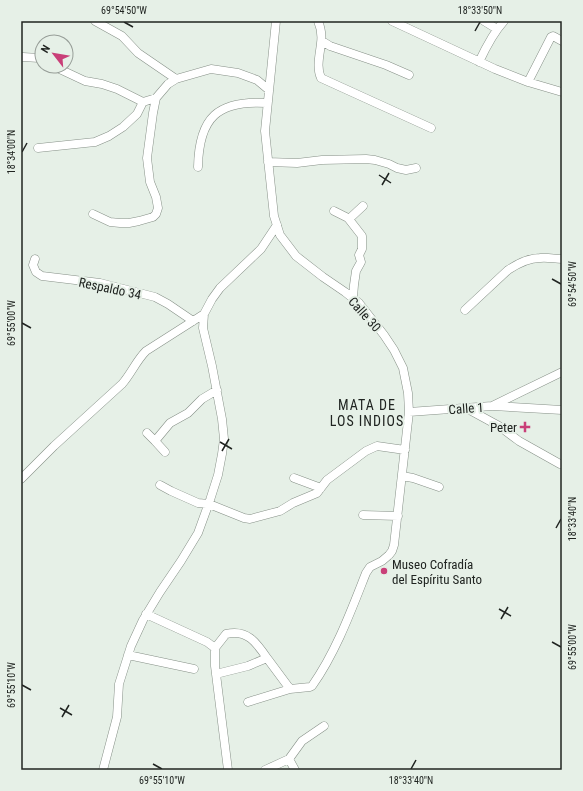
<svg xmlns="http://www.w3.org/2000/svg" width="583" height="791" font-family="'Roboto Condensed',sans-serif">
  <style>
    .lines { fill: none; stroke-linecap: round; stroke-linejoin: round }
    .minor-casing { stroke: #869087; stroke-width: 9 }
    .minor { stroke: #fff; stroke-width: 8 }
    .ticks { fill: none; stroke: #202421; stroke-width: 1.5 }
    .poi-dot { fill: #c93f78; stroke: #e6f0e7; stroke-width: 1.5 }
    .labels { text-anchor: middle; stroke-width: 4; stroke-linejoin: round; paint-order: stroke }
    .street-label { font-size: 13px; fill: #202421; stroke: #e6f0e7 }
    .poi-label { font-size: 13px; fill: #202421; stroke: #e6f0e7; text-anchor: end }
    .neighbourhood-label { font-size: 14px; letter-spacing: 1px; fill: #202421; stroke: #e6f0e7 }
    .neatline { fill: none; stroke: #202421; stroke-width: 1.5 }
    .ticks-label { font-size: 10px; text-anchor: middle; fill: #202421 }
  </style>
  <rect width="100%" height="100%" fill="#e6f0e7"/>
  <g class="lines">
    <defs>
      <path id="minor" d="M95,21L122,36L138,53L176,79
        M276,21L265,131L274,216L280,235L296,256L323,277L345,292L359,303L384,335L394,350L403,368L408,393L409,412L394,545L392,551L389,555L382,561L370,567L366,573C351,611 336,652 312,686L310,687L290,689
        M318,21C321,28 322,36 321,43C320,54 316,67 321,78L431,128
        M392,21L495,69L528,82L562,92
        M484,21L497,29
        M322,41L330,46L386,65L409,75
        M23,57L39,58L42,60
        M479,62C486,47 493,33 504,21
        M53,66L85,81L102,84L117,89L143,102L156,98
        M528,82L551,37L553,36L562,41
        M38,148L95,142L109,136L123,127L137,114L143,102
        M268,162L297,163L322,160L366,159L375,160L389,164L397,168L406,170L416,168
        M198,167C199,117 218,100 267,103
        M334,211L348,218L362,236V249L359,255L361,262L356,271L354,285L353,298
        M93,214L110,222L120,223H129L139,221L153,217L156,214L158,208L156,197L150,182L147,158L153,113L156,98L168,84L176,79L211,69L238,73L257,80L269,90
        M349,219L363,206
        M35,259L33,265L36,272L42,276L100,283L155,297L168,304L193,321
        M465,310L508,270C517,264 528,258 540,258C547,257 555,259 562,259
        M493,406L562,410
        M466,408L499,426L519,441L560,464
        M409,412L492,406L562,372
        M147,433L155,441L170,423L188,413L202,399L217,390
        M155,441L165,452
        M402,476L413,478L439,487
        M294,478L321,488
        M21,479L54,446L122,384C131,374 136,361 146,351L204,314
        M160,485L171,491L198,503L209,504L244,518L250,519L280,511L293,503L317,493L327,480L366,451L377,446L405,450
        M363,515L398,516
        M146,614L207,642L215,648V666L228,770
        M215,648L226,634C247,629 256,642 267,658L248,666L216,674
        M128,655L194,669
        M248,702L290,689L267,658
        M289,759L295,770
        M103,770L117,717L119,684L131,646L143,620L160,592L181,561L198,533L210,500L218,475L222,454L224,439L222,419L212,366L203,328L204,314L212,299L220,288L261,249L277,225
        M265,770L289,759L302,741L324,726"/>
    </defs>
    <!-- minor casing -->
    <use href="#minor" class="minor-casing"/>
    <!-- minor -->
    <use href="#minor" class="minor"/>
  </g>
  <!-- ticks -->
  <path class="ticks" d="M124,22L133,27M475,31L480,22M22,152L27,143M379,175L391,183M382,185L389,173M552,279L561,284M22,323L31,328M220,442L232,449M222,451L229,439M556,528L561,519M499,609L511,616M501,619L508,607M552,642L561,647M22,685L31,690M60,708L72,715M62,717L69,705M153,764L162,769M411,769L416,760"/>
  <!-- markers -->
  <g class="poi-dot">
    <path d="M523 421h4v4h4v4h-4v4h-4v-4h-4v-4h4z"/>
    <circle cx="384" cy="571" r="4"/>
  </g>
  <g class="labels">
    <!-- street labels -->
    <g class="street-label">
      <text transform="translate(110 288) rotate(12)" y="5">Respaldo 34</text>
      <text transform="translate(365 314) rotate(48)" y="5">Calle 30</text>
      <text transform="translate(466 408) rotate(-4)" y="5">Calle 1</text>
    </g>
    <!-- poi labels -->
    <g class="poi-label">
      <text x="517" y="432">Peter</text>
      <text x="392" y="569" text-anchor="start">Museo Cofradía<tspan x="392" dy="15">del Espíritu Santo</tspan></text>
    </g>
    <!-- neighbourhood labels -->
    <g class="neighbourhood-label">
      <text x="367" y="410">MATA DE<tspan x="367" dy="16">LOS INDIOS</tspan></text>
    </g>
  </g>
  <!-- border -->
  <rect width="583" height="791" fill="none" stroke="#e6f0e7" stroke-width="44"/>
  <!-- north arrow -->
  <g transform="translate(54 54) rotate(301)"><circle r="19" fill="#e6f0e7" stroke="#979e98"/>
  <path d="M0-3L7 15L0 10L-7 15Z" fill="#c93f78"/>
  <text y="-6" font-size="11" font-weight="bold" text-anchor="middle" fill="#202421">N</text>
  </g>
  <rect x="22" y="22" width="539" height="747" class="neatline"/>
  <g class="ticks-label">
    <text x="124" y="14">69°54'50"W</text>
    <text x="480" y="14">18°33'50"N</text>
    <text transform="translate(11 152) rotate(-90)" y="4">18°34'00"N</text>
    <text transform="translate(572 284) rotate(-90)" y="4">69°54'50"W</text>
    <text transform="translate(11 323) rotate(-90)" y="4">69°55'00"W</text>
    <text transform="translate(572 519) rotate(-90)" y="4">18°33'40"N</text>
    <text transform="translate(572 647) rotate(-90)" y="4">69°55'00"W</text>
    <text transform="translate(11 685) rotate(-90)" y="4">69°55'10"W</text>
    <text x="162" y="784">69°55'10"W</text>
    <text x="411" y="784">18°33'40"N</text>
  </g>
</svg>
